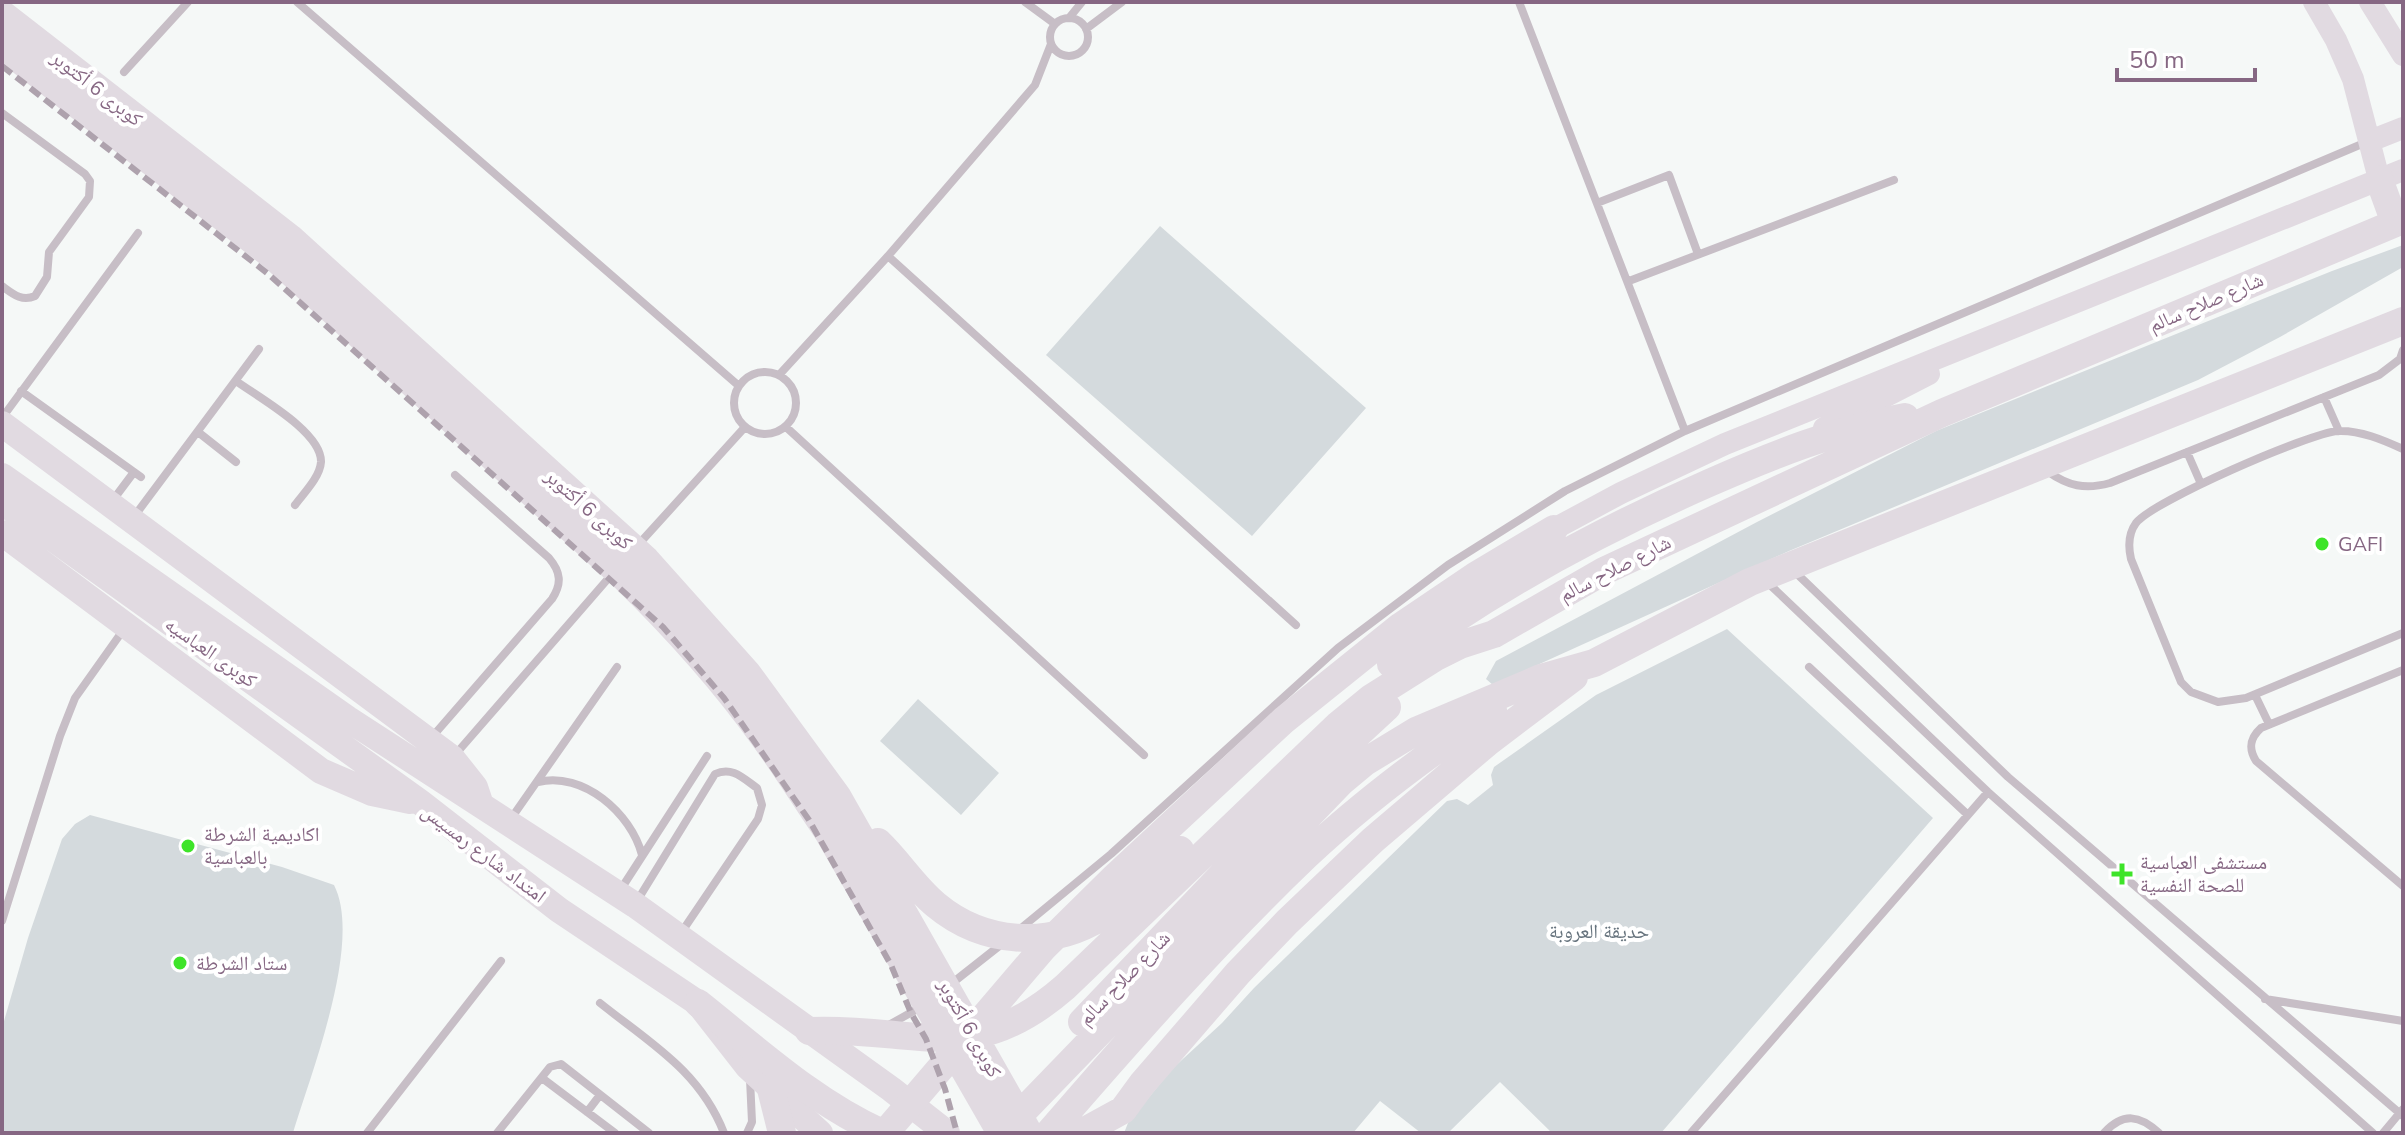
<svg xmlns="http://www.w3.org/2000/svg" width="2405" height="1135" font-family="'Nunito Sans','Noto Naskh Arabic',sans-serif">
  <style>
    .green { fill: #d4dadd }
    .lines { fill: none; stroke-linecap: round; stroke-linejoin: round }
    .lane { stroke: #c7bec6; stroke-width: 8 }
    .secondary { stroke: #e1dae1; stroke-width: 22 }
    .primary { stroke: #e1dae1; stroke-width: 26 }
    .highway { stroke: #e1dae1; stroke-width: 28 }
    .rail { stroke: #aea2ad; stroke-width: 6; stroke-dasharray: 12 6; stroke-linecap: butt }
    .poi-dot { fill: #3ee429; stroke: #fff; stroke-width: 3 }
    .labels { text-anchor: middle; stroke-width: 8; stroke-linejoin: round; paint-order: stroke }
    .street-label { font-size: 20px; fill: #866783; stroke: #fff }
    .poi-label { font-size: 20px; fill: #866783; stroke: #fff; text-anchor: start }
    .park-label { font-size: 20px; fill: #66737d; stroke: #fff }
  </style>
  <rect width="100%" height="100%" fill="#f5f8f7"/>
  <!-- green -->
  <path class="green" d="M1160,226L1366,408L1252,536L1046,355Z
    M2403,245V267L2280,337L2198,380L1789,551L1493,685L1486,679L1496,661L1757,522L1936,431L2332,271Z
    M1727,629L1933,818L1661,1133H1552L1500,1082L1448,1133H1421L1380,1101L1353,1133H1124L1128,1123L1172,1069L1222,1023L1254,988L1447,801L1457,799L1468,805L1493,785L1491,775L1494,767L1596,695Z
    M918,699L999,773L961,815L880,741Z
    M90,815L282,867L334,885C363,942 311,1073 293,1133H2V1028L28,938L62,839L75,824Z"/>
  <g class="lines">
    <!-- lane -->
    <path class="lane" d="M297,2L739,386
      M1025,2L1055,24
      M1519,2L1685,431
      M1069,18L1082,2
      M1050 37a19 19 0 1 1 38 0a19 19 0 1 1-38 0Z
      M1086,29L1122,2
      M124,72L188,2
      M2,113L85,174L90,181L89,197L49,252L47,277L35,296C22,302 13,294 2,286
      M1597,203L1669,175L1698,254
      M888,256L1296,625
      M1629,281L1894,180
      M734 403a31 31 0 1 1 62 0a31 31 0 1 1-62 0Z
      M779,375L888,256L1035,85L1051,44
      M236,381C258,397 322,432 321,462C320,477 304,493 295,505
      M21,391L141,477
      M2324,397L2339,431
      M2,418L138,233
      M786,427L1144,755
      M198,432L236,462
      M2403,449C2383,440 2360,430 2338,431C2309,433 2153,501 2136,523C2128,534 2128,546 2131,559L2181,682L2191,692L2218,702L2246,698L2403,633
      M2187,452L2201,484
      M2047,471C2068,486 2085,490 2110,483L2379,375L2400,359L2403,350
      M113,500L134,472
      M133,518L259,349
      M638,545L745,427
      M1793,570L2008,777L2403,1116
      M1767,582L1988,792L2373,1133
      M1809,667L1968,815
      M2403,670L2261,728C2250,738 2248,748 2256,761L2403,886
      M2255,695L2269,724
      M432,737L552,599C562,584 561,572 549,558L455,475
      M454,756L613,573
      M538,782C583,771 631,813 642,855
      M510,820L617,667
      M621,889L707,756
      M637,901L715,774C732,766 743,778 757,788L762,805L758,819L681,933
      M2,921L60,736L75,698L124,629
      M1020,929L1111,854L1338,648L1448,565L1565,491L1685,431L2369,141
      M951,984L1003,943
      M2265,999L2403,1021
      M600,1003C650,1043 700,1071 724,1133
      M887,1026L921,1007
      M542,1078L615,1133
      M587,1112L600,1095
      M367,1133L501,961
      M497,1133L550,1067L561,1064L649,1133
      M747,1133L752,1122L750,1079
      M1691,1133L1988,792
      M2104,1133C2123,1112 2140,1115 2159,1133
      M2383,1133L2403,1109"/>
    <!-- secondary -->
    <path class="secondary" d="M2314,2L2336,40L2353,79L2379,179
      M2370,2L2403,55
      M2370,141L2403,128
      M1824,428L1929,374
      M1554,529L1621,493L1725,444L2403,170"/>
    <!-- primary -->
    <path class="primary" d="M2,424L452,758L475,787L481,805
      M2,476L348,719L635,905L891,1089L947,1133
      M2,502L420,802L559,910L698,1003L748,1067L820,1133
      M2,533L321,771L372,793L410,801"/>
    <!-- highway -->
    <path class="highway" d="M2,14L290,238L646,560L747,673L837,796L1028,1132
      M2,46L273,256L626,579C676,628 722,679 763,736C786,767 806,800 828,832L1001,1133
      M2379,179L2395,223
      M1391,664C1489,591 1597,532 1709,483C1772,455 1838,429 1905,417
      M878,842C899,862 914,887 936,905C983,944 1049,949 1101,917C1130,900 1155,873 1180,850
      M698,1003C756,1049 813,1102 882,1133
      M1082,1022L1347,744L1387,707
      M809,1031C917,1026 971,1069 1065,987L1338,725L1371,698L1436,657L1460,645L1494,634L1604,571L1942,413L2403,220
      M771,1089L782,1133
      M885,1133L1044,947L1115,877L1284,720L1401,626L1475,576L1554,529
      M1002,1133L1341,782L1365,762L1416,731L1541,678L1594,663L1750,582L2403,321
      M1049,1133C1131,1038 1216,942 1306,856C1363,802 1428,754 1493,710
      M1081,1133L1123,1110L1142,1084L1238,973L1287,922L1373,840L1488,742L1574,677"/>
    <!-- rail -->
    <path class="rail" d="M2,66L267,273L663,627L724,698L809,820L891,965L911,1013L926,1039L945,1089L957,1133"/>
  </g>
  <!-- markers -->
  <g class="poi-dot">
    <circle cx="2322" cy="544" r="8"/>
    <circle cx="188" cy="846" r="8"/>
    <path d="M2118 862h8v8h8v8h-8v8h-8v-8h-8v-8h8z"/>
    <circle cx="180" cy="963" r="8"/>
  </g>
  <g class="labels">
    <!-- street labels -->
    <g class="street-label">
      <text transform="translate(97 88) rotate(38)" y="7">كوبرى 6 أكتوبر</text>
      <text transform="translate(2206 302) rotate(-23)" y="7">شارع صلاح سالم</text>
      <text transform="translate(589 509) rotate(42)" y="7">كوبرى 6 أكتوبر</text>
      <text transform="translate(1615 568) rotate(-27)" y="7">شارع صلاح سالم</text>
      <text transform="translate(211 652) rotate(35)" y="7">كوبرى العباسيه</text>
      <text transform="translate(484 853) rotate(37)" y="7">امتداد شارع رمسيس</text>
      <text transform="translate(1124 978) rotate(-46)" y="7">شارع صلاح سالم</text>
      <text transform="translate(970 1028) rotate(61)" y="7">كوبرى 6 أكتوبر</text>
    </g>
    <!-- poi labels -->
    <g class="poi-label">
      <text x="2338" y="551">GAFI</text>
      <text x="204" y="841">اكاديمية الشرطة<tspan x="204" dy="23">بالعباسية</tspan></text>
      <text x="2140" y="869">مستشفى العباسية<tspan x="2140" dy="23">للصحة النفسية</tspan></text>
      <text x="196" y="970">ستاد الشرطة</text>
    </g>
    <!-- park labels -->
    <g class="park-label">
      <text x="1599" y="938">حديقة العروبة</text>
    </g>
  </g>
  <!-- border -->
  <rect width="2405" height="1135" fill="none" stroke="#866783" stroke-width="8"/>
  <!-- scale -->
  <path d="M2117 68v12h138v-12" fill="none" stroke="#866783" stroke-width="4"/>
  <text x="2129" y="68" font-size="24" fill="#866783" stroke="#ffffff" stroke-width="6" paint-order="stroke">50 m</text>
</svg>
